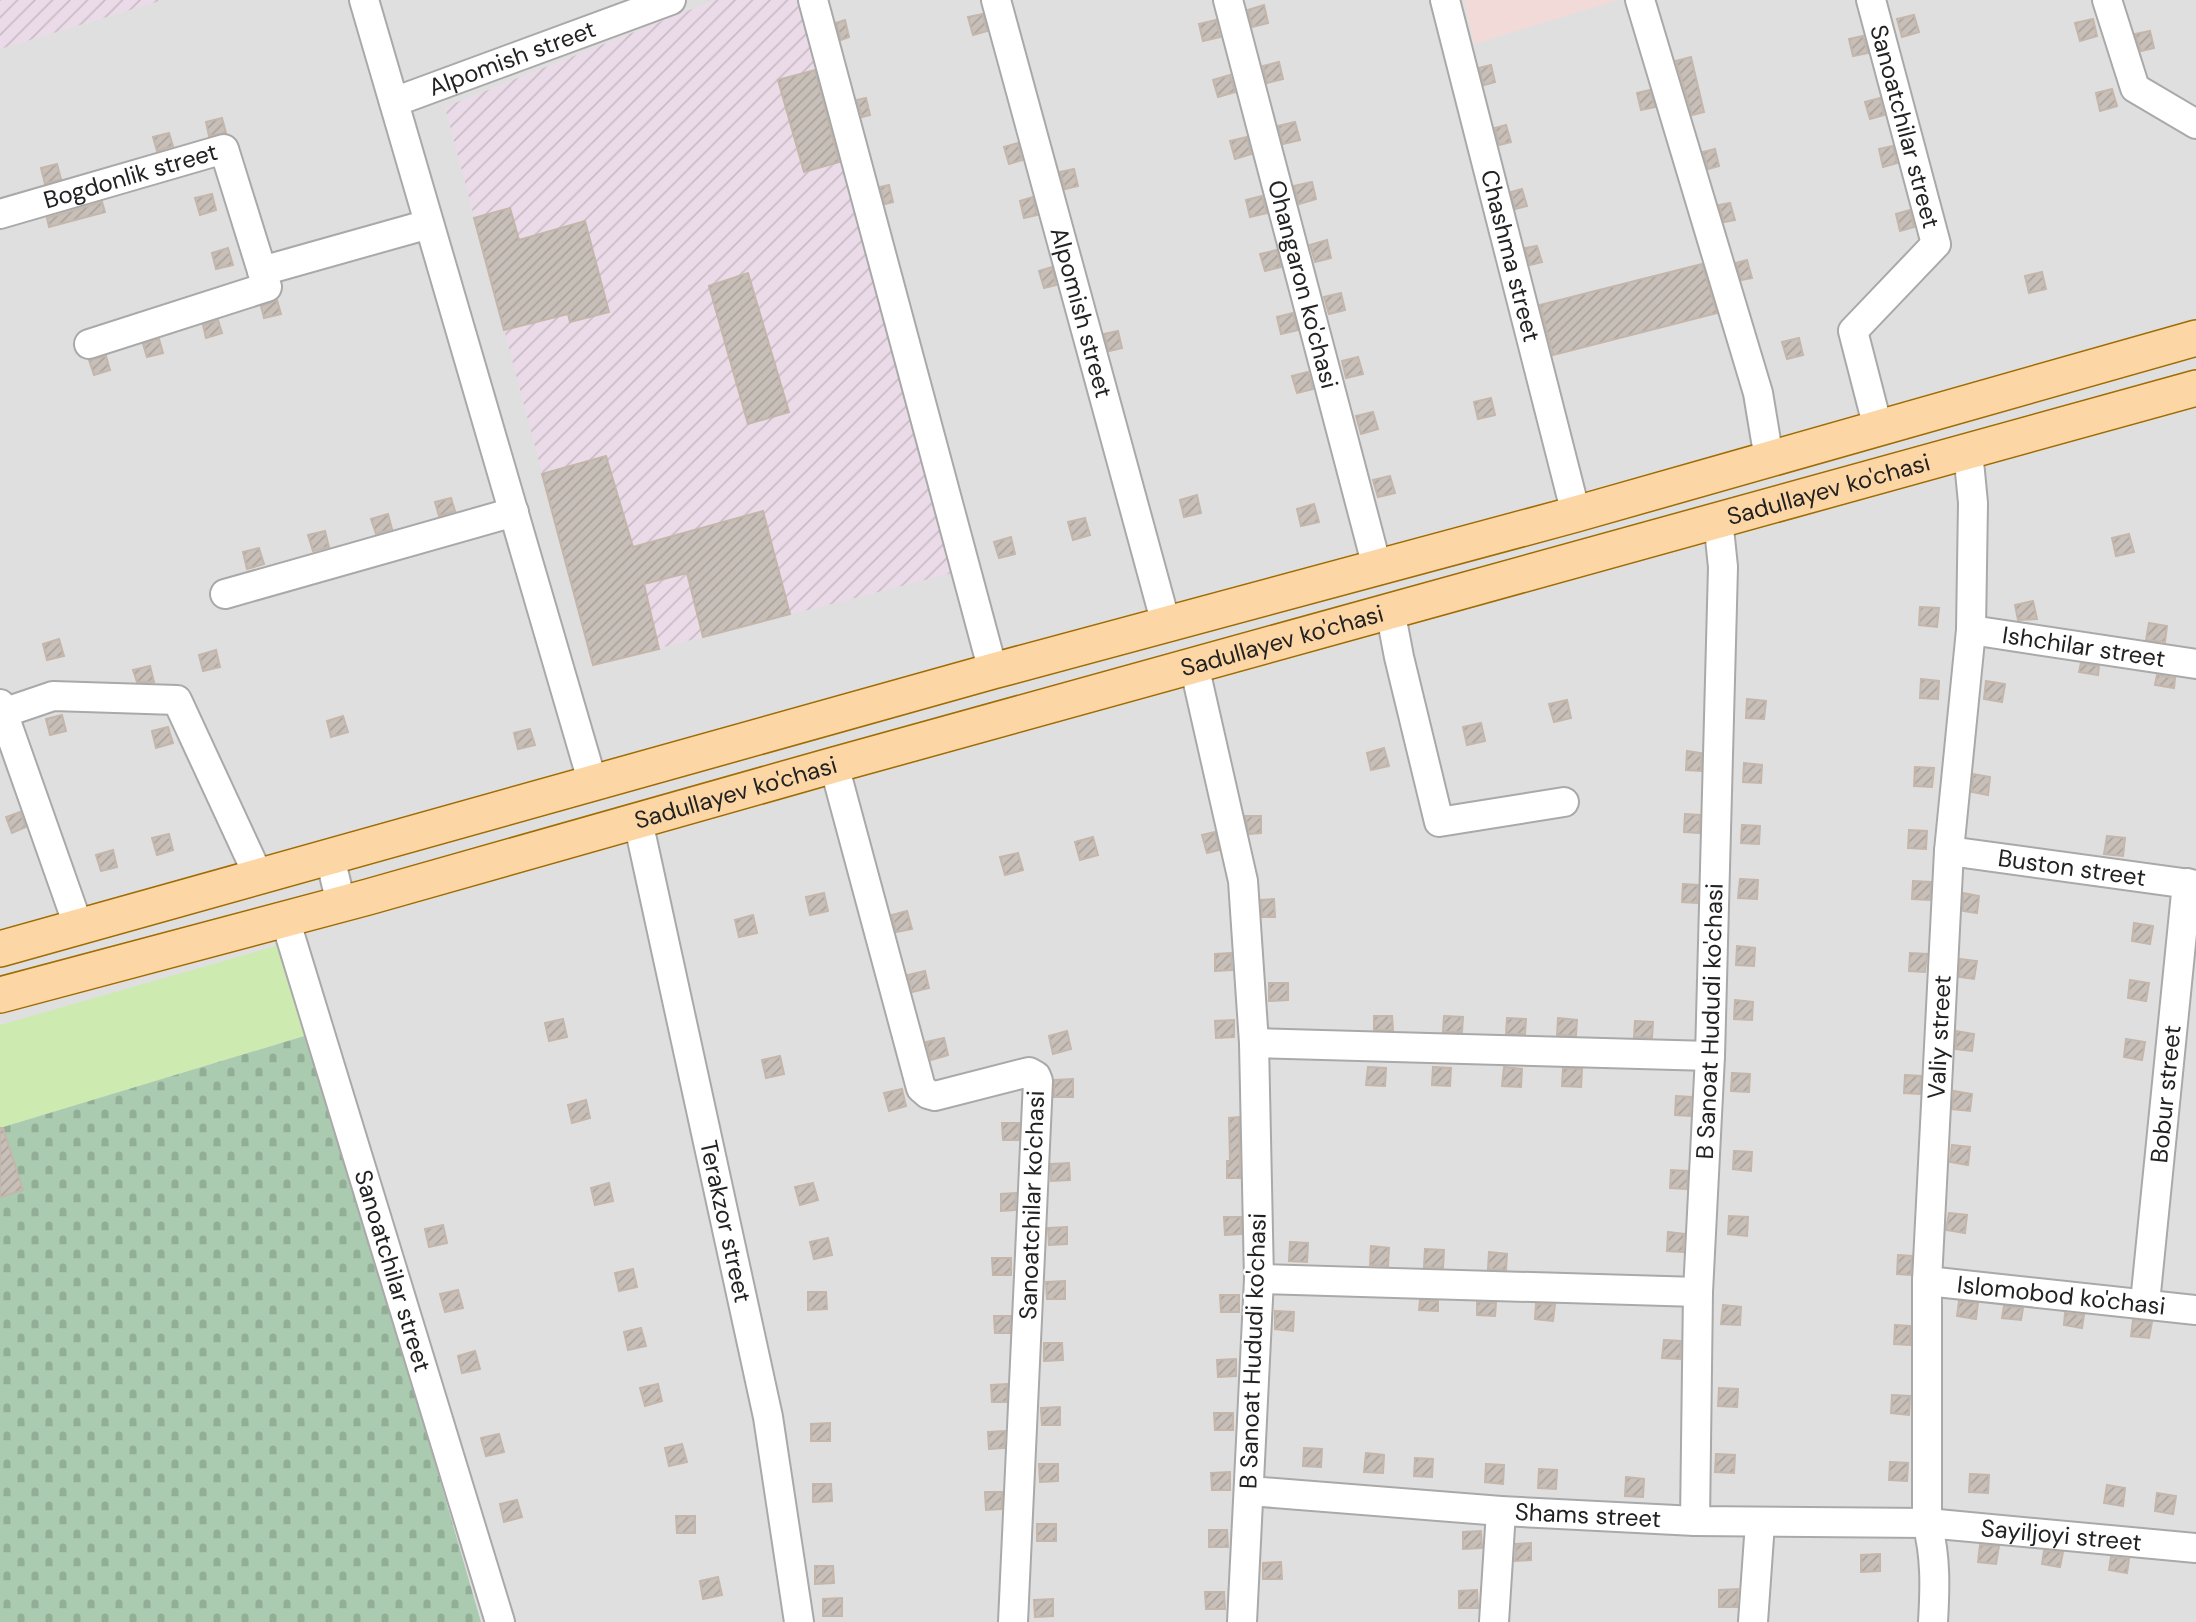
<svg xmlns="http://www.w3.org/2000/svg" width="2196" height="1622" font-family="'DM Sans',sans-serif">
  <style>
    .residential { fill: #e0dfdf }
    .commercial { fill: #f2dad9 }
    .industrial { fill: url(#industrial-furrows) }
    .grass { fill: #cdebb0 }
    .cemetery { fill: url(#cemetery-stones) }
    .building { fill: url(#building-hatch); stroke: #c4b6ab; stroke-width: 2 }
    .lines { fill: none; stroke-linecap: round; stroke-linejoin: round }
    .minor-casing { stroke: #a9a9a9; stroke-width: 32 }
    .major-casing { stroke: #a06b00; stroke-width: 38 }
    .minor { stroke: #fff; stroke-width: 28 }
    .major { stroke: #fcd6a4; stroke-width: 35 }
    .labels { text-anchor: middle; stroke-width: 5; stroke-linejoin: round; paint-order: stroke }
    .street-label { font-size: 24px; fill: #222; stroke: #fff }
  </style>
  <defs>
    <pattern id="industrial-furrows" width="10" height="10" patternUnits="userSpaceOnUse" patternTransform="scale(1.75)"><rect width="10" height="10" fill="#ebdbe8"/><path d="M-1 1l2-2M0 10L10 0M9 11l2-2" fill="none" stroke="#c9bcc7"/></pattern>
    <pattern id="cemetery-stones" width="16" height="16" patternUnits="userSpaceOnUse" patternTransform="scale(1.75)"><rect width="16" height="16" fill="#aacbaf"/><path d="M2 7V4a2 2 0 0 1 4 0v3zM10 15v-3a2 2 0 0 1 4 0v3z" fill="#92ae96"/></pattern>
    <pattern id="building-hatch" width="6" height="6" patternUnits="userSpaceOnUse" patternTransform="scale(1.75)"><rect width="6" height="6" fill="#c7bfb8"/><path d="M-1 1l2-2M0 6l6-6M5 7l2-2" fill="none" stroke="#aba49e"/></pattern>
  </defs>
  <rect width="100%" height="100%" fill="#f2efe9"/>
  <!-- residential -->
  <path class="residential" d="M0,0H2196V1622H0Z"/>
  <!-- commercial -->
  <path class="commercial" d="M1464,0H1618L1474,44Z"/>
  <!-- industrial -->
  <path class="industrial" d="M0,0H163L0,49Z
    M715,0H805L956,572L593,665L445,107Z"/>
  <!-- grass -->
  <path class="grass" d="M283,944L311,1034L0,1128V1025Z"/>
  <!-- cemetery -->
  <path class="cemetery" d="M311,1034L481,1622H0V1128Z"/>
  <!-- building -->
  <path class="building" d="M1264,5L1268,23L1252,27L1248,10Z
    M983,14L987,31L973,35L968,17Z
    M1914,15L1919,32L1902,37L1897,19Z
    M2093,19L2097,36L2080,41L2075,23Z
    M845,20L849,37L841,40L836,23Z
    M1216,20L1220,37L1203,41L1199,24Z
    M2150,31L2154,48L2141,51L2135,34Z
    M1863,36L1868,53L1853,56L1849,39Z
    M1691,57L1704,112L1692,115L1676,61Z
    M1279,62L1283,79L1267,83L1263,66Z
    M1491,65L1495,82L1484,85L1479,68Z
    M815,70L839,162L804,172L778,80Z
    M1230,75L1235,92L1218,97L1213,80Z
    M2112,89L2117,106L2100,111L2096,93Z
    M1650,90L1655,107L1641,110L1637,93Z
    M866,98L870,115L862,117L857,100Z
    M1880,98L1884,115L1870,119L1865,102Z
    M222,118L226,133L209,136L206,122Z
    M1295,122L1300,140L1283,144L1278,126Z
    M1506,125L1511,142L1499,145L1495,128Z
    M169,133L173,146L157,151L153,137Z
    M1247,137L1251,154L1235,159L1230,141Z
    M1018,143L1022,160L1009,164L1004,147Z
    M1893,146L1897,163L1883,167L1879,149Z
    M1715,149L1719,166L1708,169L1703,152Z
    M57,164L61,179L45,184L41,168Z
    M1074,169L1078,186L1065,189L1060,172Z
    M1312,182L1316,199L1299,204L1294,186Z
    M889,185L893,202L885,204L880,187Z
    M1522,189L1527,206L1515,209L1511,192Z
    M212,194L216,210L200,215L195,198Z
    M1262,196L1267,213L1250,217L1246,200Z
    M1033,197L1037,215L1024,218L1020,201Z
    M102,202L105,212L49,227L47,218Z
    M1730,203L1735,220L1724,222L1719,205Z
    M510,208L519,240L585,221L609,312L570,322L568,314L504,330L474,218Z
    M1910,210L1914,227L1900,231L1896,214Z
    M1327,240L1331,258L1315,262L1310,245Z
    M1537,246L1542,262L1530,265L1525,248Z
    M228,248L233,265L216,269L212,253Z
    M1277,250L1281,267L1265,271L1260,254Z
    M1747,260L1752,278L1741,280L1736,263Z
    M1702,264L1717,313L1553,355L1540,305Z
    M1052,267L1056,285L1044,288L1039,271Z
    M2042,272L2046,289L2029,293L2025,276Z
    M748,273L789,412L748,424L709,286Z
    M1341,293L1345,310L1329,314L1324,297Z
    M277,300L281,314L264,318L261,306Z
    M1293,313L1298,330L1281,334L1277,317Z
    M218,320L222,333L206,338L203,325Z
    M1118,331L1122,348L1109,351L1104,334Z
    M1799,338L1803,355L1787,359L1782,342Z
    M159,339L163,353L147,357L143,344Z
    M106,356L110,370L94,375L89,360Z
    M1358,357L1363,374L1346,378L1342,361Z
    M1308,372L1313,389L1297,393L1292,376Z
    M1491,398L1495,415L1478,419L1474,402Z
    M1373,412L1378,429L1361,434L1356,416Z
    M606,456L633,547L763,511L790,614L703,637L687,573L644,584L659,649L593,665L542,474Z
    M1390,476L1395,493L1378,497L1373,480Z
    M1197,495L1201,513L1184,517L1180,500Z
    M451,498L455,511L439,516L435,502Z
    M1314,504L1319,522L1301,526L1297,509Z
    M388,514L392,529L376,534L371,519Z
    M1085,518L1090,535L1073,540L1068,522Z
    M325,531L329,547L313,551L308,535Z
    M2129,534L2134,552L2116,556L2112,538Z
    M1011,537L1015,554L999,558L994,542Z
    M259,548L264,564L247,569L243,552Z
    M2033,601L2037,619L2018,620L2015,605Z
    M1920,607L1939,608L1937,627L1919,625Z
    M2149,623L2167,626L2165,642L2146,640Z
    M59,639L64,656L47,660L43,644Z
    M216,650L220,667L203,671L199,655Z
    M2081,663L2099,666L2098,675L2079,672Z
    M150,666L154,682H137L133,670Z
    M2157,675L2175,678L2174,688L2155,685Z
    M1921,679L1939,681L1938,699L1920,698Z
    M1986,681L2005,684L2002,702L1984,699Z
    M1747,699L1766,701L1764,719L1746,718Z
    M1567,700L1571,718L1554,722L1549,704Z
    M62,715L66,731L50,735L46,719Z
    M343,716L348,732L331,737L327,721Z
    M1481,723L1485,741L1467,745L1463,727Z
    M168,727L173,743L156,748L152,731Z
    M530,729L535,745L518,749L514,733Z
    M1384,748L1389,766L1371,770L1367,753Z
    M1687,751L1701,753V771L1686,770Z
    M1744,763L1762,765L1761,783L1743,782Z
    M1915,767L1934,768L1932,787L1914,786Z
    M1973,774L1990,777L1988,795L1972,792Z
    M20,812L26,827L12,833L6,817Z
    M1685,814L1700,815L1699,833L1684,832Z
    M1245,816H1261V833L1249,834Z
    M1742,825L1760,826L1759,844L1741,843Z
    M1909,830L1927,831L1926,849L1908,848Z
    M1215,832L1219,850L1207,853L1202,835Z
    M169,834L173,850L157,855L152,838Z
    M2107,836L2125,838L2123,856L2104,854Z
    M1093,837L1098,855L1080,860L1075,842Z
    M113,850L117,867L101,871L96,855Z
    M1018,853L1023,870L1005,875L1000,857Z
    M1740,879L1758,880L1757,899L1738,898Z
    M1913,881L1931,882L1930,900L1912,899Z
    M1683,884L1698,885L1697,903L1682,902Z
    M824,893L828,911L810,915L806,897Z
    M1963,893L1979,896L1977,913L1963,911Z
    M1274,899L1275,917H1262L1261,900Z
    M907,911L912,929L896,932L892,915Z
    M753,915L757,933L739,937L735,920Z
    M2134,923L2153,926L2150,944L2132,941Z
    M1737,946L1755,948L1754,966L1736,965Z
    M1231,953L1232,970L1215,971V954Z
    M1910,953L1927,954L1925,972L1909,971Z
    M1960,959L1977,961L1974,979L1959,977Z
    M925,971L929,988L912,992L908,975Z
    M2130,980L2149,983L2146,1001L2128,998Z
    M1269,983H1288V1000L1269,1001Z
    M1735,1000L1753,1002L1752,1020L1734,1019Z
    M1374,1016H1392L1393,1030H1374Z
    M1444,1016L1463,1017L1462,1032H1443Z
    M1507,1018L1526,1019L1525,1034H1506Z
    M1558,1018L1577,1020L1576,1036L1557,1035Z
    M563,1019L567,1037L549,1041L545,1023Z
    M1234,1020V1037L1216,1038L1215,1021Z
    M1635,1021L1653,1022L1652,1038L1634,1037Z
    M1067,1031L1071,1049L1053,1054L1049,1036Z
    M1956,1031L1974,1034L1972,1051L1956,1049Z
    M944,1038L948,1055L931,1060L926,1042Z
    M2126,1039L2145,1042L2142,1060L2124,1057Z
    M780,1056L784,1074L766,1078L762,1060Z
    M1368,1067L1386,1068L1385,1086L1366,1085Z
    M1433,1067L1451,1068L1450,1086L1432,1085Z
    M1504,1067L1522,1069L1521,1087L1502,1086Z
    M1563,1068L1582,1069L1581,1087L1562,1086Z
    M1732,1073L1750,1074L1749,1092L1731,1091Z
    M1905,1075L1921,1076L1920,1094L1904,1093Z
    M1073,1079V1097H1054V1080Z
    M902,1089L906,1106L889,1111L884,1093Z
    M1954,1091L1972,1094L1970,1111L1952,1109Z
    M1676,1096L1691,1097L1690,1116L1675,1115Z
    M586,1100L590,1118L572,1123L568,1105Z
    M1239,1117L1240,1178H1227V1161H1230L1229,1118Z
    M1002,1123H1019V1140H1003Z
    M0,1128H3L23,1190L0,1197Z
    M1952,1145L1970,1147L1968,1165L1950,1162Z
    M1734,1151L1752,1152L1751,1171L1733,1169Z
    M1069,1163L1070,1180L1051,1181V1164Z
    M1671,1170L1688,1171L1687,1189L1670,1188Z
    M609,1183L613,1201L595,1205L591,1188Z
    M813,1183L818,1200L800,1205L795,1187Z
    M1016,1193L1015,1210L1001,1211V1194Z
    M1949,1213L1967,1215L1965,1233L1946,1230Z
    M1729,1216L1748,1217L1747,1236L1728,1234Z
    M1224,1217H1241V1234L1225,1235Z
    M443,1225L447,1243L429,1247L425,1229Z
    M1067,1227V1244L1049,1245L1048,1228Z
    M1668,1232L1684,1234L1683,1252L1667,1251Z
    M828,1238L832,1255L814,1259L810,1242Z
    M1290,1242L1308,1243L1307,1262L1289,1261Z
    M1371,1246L1389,1248L1388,1266L1370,1265Z
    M1425,1249L1444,1250L1443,1268L1424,1267Z
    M1489,1252L1507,1254L1506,1270L1488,1269Z
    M1898,1255L1912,1256L1911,1275L1897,1274Z
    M992,1258H1011V1275H993Z
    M633,1269L637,1287L619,1291L615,1273Z
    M1065,1281V1299H1047L1046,1282Z
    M458,1290L463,1308L445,1312L440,1294Z
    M808,1292H826L827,1309L808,1310Z
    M1220,1295H1239V1312H1221Z
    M1420,1300L1438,1301V1311L1419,1310Z
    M1959,1301L1978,1303L1976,1319L1957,1316Z
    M1477,1302L1496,1303L1495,1316L1477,1315Z
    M1536,1304H1555L1553,1321L1535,1319Z
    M1723,1305L1741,1307L1740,1325L1721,1324Z
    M2004,1306L2023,1308L2021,1320L2002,1318Z
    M1275,1311L1294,1312L1293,1331L1275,1329Z
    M2065,1313L2084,1315L2082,1328L2064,1325Z
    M994,1316H1011L1010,1333H995Z
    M2133,1320L2152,1322L2149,1338L2131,1336Z
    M1895,1325L1910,1326V1345L1894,1344Z
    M641,1328L646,1346L628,1350L624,1332Z
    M1664,1340L1681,1341L1680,1359L1662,1358Z
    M1044,1343H1062L1063,1360L1044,1361Z
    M475,1351L480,1369L462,1373L458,1356Z
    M1236,1359V1376L1218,1377L1217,1360Z
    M658,1384L662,1401L645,1406L640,1388Z
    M1007,1384V1402H992L991,1385Z
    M1719,1388L1738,1389L1737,1407L1718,1406Z
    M1892,1395L1910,1396L1909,1415L1891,1413Z
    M1060,1407V1425H1042L1041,1408Z
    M1214,1413H1233V1430H1215Z
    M830,1423V1441H811V1424Z
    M1005,1431L1004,1448L989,1449L988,1432Z
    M499,1434L504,1452L486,1456L481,1438Z
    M682,1444L687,1462L669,1466L665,1448Z
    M1304,1448L1322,1449L1321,1467L1303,1466Z
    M1366,1453L1384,1455L1383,1473L1364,1472Z
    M1716,1454L1735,1455L1734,1473L1715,1472Z
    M1415,1458L1433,1459L1432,1477L1414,1476Z
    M1890,1462L1908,1463L1907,1481L1889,1480Z
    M1039,1464H1058V1481L1040,1482Z
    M1486,1464L1504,1465L1503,1484L1485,1482Z
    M1539,1469L1557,1470L1556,1489L1538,1488Z
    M1230,1472V1490H1212L1211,1473Z
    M1970,1474L1989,1475L1988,1493L1969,1492Z
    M1626,1477L1644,1479L1643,1497L1625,1496Z
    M813,1484H831L832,1501L813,1502Z
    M2107,1485L2125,1488L2123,1506L2104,1503Z
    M985,1492H1002V1509L986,1510Z
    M2157,1493L2176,1496L2173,1514L2155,1511Z
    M517,1500L522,1517L504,1522L500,1504Z
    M676,1516H695V1533H677Z
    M1037,1524H1056V1541H1037Z
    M1209,1530H1227L1228,1547H1209Z
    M1481,1531L1482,1548L1463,1549V1532Z
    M1531,1543V1560L1515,1561L1516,1544Z
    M1980,1545L1999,1546L1996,1564L1978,1562Z
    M2044,1551L2063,1552L2060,1567L2042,1564Z
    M1880,1554V1571L1861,1572V1555Z
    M2111,1557L2129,1559L2127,1573L2109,1570Z
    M1281,1562L1282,1579H1263V1563Z
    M815,1566H833L834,1583L815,1584Z
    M718,1577L722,1595L703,1599L700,1581Z
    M1738,1589L1737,1607H1719V1590Z
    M1477,1590L1478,1608H1459V1591Z
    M1205,1592H1224L1225,1609H1206Z
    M842,1598V1616H823V1599Z
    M1053,1599V1616L1035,1617L1034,1600Z"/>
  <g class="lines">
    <defs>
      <g id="minor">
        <path d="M364,0L593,784"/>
        <path d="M813,0L993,671"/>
        <path id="s1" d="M996,0L1166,624"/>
        <path id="s2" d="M1228,0L1377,567"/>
        <path id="s3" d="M1445,0L1576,514"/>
        <path d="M1640,0L1758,393L1769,459"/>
        <path id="s4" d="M1871,0L1936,244L1853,331L1878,428"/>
        <path d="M2107,0L2135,88L2196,124"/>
        <path id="s5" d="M394,102L671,0"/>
        <path id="s6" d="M0,214L224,149L267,287L89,344"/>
        <path d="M262,271L429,224"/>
        <path d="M225,594L514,512"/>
        <path d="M1390,610L1399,657L1439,822L1564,802"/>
        <path id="s7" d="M1971,630L2196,664"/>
        <path d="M1194,665L1243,881L1254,1043L1259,1279L1242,1622"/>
        <path d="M0,704L79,928"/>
        <path d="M3,713L53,696L177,700L259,877"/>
        <path d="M834,765L921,1088L928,1094L935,1096L1029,1072L1036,1076L1038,1081L1013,1622"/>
        <path id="s8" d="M638,821L768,1417L799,1622"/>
        <path id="s9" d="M1949,851L2196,885"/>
        <path d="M330,857L341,904"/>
        <path id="s10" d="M285,919L500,1622"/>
        <path d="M1254,1043L1710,1056"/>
        <path d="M1259,1279L1698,1292"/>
        <path id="s11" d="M1927,1281L2196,1310"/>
        <path id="s12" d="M2145,1303L2187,883"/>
        <path id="s13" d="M1249,1491L1501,1511L1695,1521L1927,1523L2196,1548"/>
        <path id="s14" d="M1695,1521L1698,1292L1710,1056L1723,567L1718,519"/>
        <path d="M1494,1622L1501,1511"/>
        <path d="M1753,1622L1760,1523"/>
        <path id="s15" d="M1933,1622C1935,1588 1936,1556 1927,1523V1281L1949,851L1971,630L1973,503L1968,451"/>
      </g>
      <g id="major">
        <path d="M0,949L993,671L1576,514L2196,338"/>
        <path id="s16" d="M0,995L368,897L834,765L2196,388"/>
      </g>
    </defs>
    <!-- minor casing -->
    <use href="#minor" class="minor-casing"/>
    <!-- major casing -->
    <use href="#major" class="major-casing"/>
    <!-- minor -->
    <use href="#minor" class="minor"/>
    <!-- major -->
    <use href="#major" class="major"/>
  </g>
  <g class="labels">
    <!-- street labels -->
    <g class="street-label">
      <text dy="8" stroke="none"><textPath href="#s5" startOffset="126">Alpomish street</textPath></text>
      <text dy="8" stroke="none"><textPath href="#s4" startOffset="131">Sanoatchilar street</textPath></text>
      <text dy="8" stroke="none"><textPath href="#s6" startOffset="136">Bogdonlik street</textPath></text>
      <text dy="8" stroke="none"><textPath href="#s3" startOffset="264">Chashma street</textPath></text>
      <text dy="8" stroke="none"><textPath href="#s2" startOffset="294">Ohangaron ko'chasi</textPath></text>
      <text dy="8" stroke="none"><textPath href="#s1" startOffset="324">Alpomish street</textPath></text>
      <text dy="8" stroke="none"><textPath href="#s16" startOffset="1897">Sadullayev ko'chasi</textPath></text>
      <text dy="8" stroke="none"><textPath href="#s16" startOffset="1330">Sadullayev ko'chasi</textPath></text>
      <text dy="8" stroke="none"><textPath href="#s7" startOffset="114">Ishchilar street</textPath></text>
      <text dy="8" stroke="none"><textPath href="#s16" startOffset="763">Sadullayev ko'chasi</textPath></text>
      <text dy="8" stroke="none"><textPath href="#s9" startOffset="124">Buston street</textPath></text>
      <text dy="8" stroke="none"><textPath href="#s14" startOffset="500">B Sanoat Hududi ko'chasi</textPath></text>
      <text dy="8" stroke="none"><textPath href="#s15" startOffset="586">Valiy street</textPath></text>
      <text dy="8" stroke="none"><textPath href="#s12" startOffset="210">Bobur street</textPath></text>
      <text transform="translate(1032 1205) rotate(-88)" y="8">Sanoatchilar ko'chasi</text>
      <text dy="8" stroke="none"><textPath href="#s8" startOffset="410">Terakzor street</textPath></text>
      <text dy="8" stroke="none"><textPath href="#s10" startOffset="368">Sanoatchilar street</textPath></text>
      <text dy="8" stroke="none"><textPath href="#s11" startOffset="135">Islomobod ko'chasi</textPath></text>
      <text transform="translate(1253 1351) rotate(-88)" y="8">B Sanoat Hududi ko'chasi</text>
      <text dy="8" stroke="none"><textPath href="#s13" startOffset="340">Shams street</textPath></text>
      <text dy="8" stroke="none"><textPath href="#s13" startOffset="814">Sayiljoyi street</textPath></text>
    </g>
  </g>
</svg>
